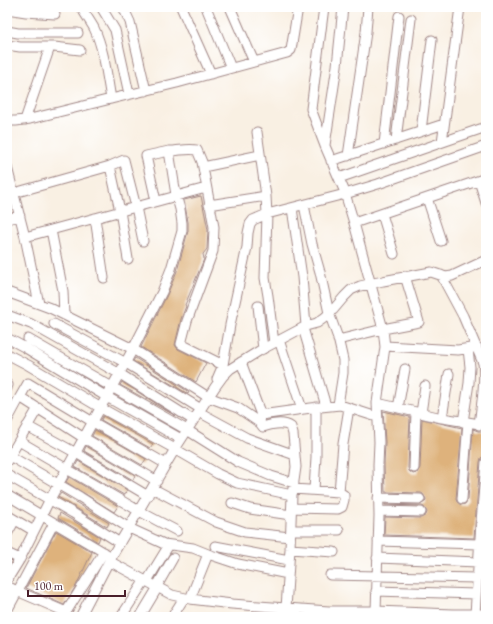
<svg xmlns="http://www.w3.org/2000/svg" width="493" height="624" font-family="'EB Garamond',serif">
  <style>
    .building { fill: #deb27b }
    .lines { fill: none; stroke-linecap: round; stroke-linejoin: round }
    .minor-casing { stroke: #a28887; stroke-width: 11 }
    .minor { stroke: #fff; stroke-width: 9 }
  </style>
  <rect width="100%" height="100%" fill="#fff"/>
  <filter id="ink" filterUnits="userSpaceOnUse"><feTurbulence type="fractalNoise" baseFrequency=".025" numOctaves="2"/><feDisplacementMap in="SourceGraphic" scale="8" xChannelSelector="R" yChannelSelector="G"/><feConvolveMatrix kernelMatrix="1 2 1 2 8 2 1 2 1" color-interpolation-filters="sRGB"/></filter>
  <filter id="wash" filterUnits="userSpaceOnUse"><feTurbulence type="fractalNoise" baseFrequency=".012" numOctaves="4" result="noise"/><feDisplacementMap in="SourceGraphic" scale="16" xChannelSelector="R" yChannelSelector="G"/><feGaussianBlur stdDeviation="0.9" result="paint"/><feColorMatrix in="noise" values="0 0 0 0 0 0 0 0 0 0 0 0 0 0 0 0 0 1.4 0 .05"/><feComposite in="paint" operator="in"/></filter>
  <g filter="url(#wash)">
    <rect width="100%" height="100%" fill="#f9f0e3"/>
    <g id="blocks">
      <!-- building -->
      <path class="building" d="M201,196L208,230L207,249L203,254L204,259L185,305L186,306L181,319L175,345L178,349L206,363L196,382L141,347L167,295L177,271L188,231V222L184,200Z
        M135,358L189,392L188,394L133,361Z
        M122,382L176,416L120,385Z
        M383,411L410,417L408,468L409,471L413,474L417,473L420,468L422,419L462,428L456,499L457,502L461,505L465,504L468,499L473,429L478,431H486L484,456L481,458L480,462L474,538L384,535L385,517L421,518L426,515L427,512L424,507L422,506L385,505V504L420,505L425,502L426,499L423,494L421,493L385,492L384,465L385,442Z
        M103,416L153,444L150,448L101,420Z
        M95,430L146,459L142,465L92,436Z
        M86,446L135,475L133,480L84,451Z
        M78,461L127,490L124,495L75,467Z
        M69,477L118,506L114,512L66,482Z
        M61,493L109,523L107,527L58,497Z
        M60,513L100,537L98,542L58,518Z
        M56,531L92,552L76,586L64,605L26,588Z"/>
    </g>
  </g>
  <g filter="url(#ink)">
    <use href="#blocks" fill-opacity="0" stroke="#a28887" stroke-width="1"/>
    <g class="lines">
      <defs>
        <path id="minor" d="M81,7C85,14 90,21 94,28C104,49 107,76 111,99
          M101,7L115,30L129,94
          M123,7L130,22L146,91
          M181,7L211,74
          M206,7L231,68
          M230,7L254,62
          M324,7L311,109L325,146L344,190L354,223L383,329L385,347L377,403L379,442L378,465L379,516L376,611
          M7,9L26,12L55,14
          M7,31L18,33H78
          M7,45L20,47H54L80,50
          M25,120L50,47
          M7,121H16L30,119L111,99L177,83L287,53L291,50L298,7
          M421,131L432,40
          M257,132L266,196L267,214L265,278L268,296L274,343
          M396,140L411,19
          M442,142L460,7
          M384,144L399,16
          M325,145L337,66L343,7
          M169,151C179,151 188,148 197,150L202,162L214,227L213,251L187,321L181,344L223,365
          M348,156L366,32L368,7
          M331,161L444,124
          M110,166L120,211L128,259
          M7,167L25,237L206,188
          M203,167L260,155
          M339,178L486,127
          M479,181L486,203
          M7,194L14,193L110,166L124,160L136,207L143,241
          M427,198L441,241
          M209,205L266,196
          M304,205L312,244L320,272L329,313L338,338L343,360V373L338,405
          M292,208L302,277L306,326
          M382,214L394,254
          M95,218L104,278
          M7,219L20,216
          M354,223L486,178
          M51,230L63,291L64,315
          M25,237L39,304
          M441,275L463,316L483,363C486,381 481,406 479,425
          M7,292L50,308L133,349L208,397L238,408L260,423
          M258,306L263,349
          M7,315L31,324L120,374L193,420
          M54,324L126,363L201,409
          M303,328L326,406
          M7,338L24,347L107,397L181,439
          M28,339L187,430L238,462L271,476L294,483
          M279,340L302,409
          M338,340L383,329L419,322L405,276
          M385,346L458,350L477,347
          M7,354L28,365L101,408L175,449L218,474L237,483L292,495
          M241,362L261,415L260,423L263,427C272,424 284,422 291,427L293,434L296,467L292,495L290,549L286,608L329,611H376L453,614H486
          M217,379L223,365L230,325L247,247L248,233L250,224L253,220L267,214L345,194L378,184L486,146
          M7,388L8,385
          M20,397L28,383L93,422L166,464
          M377,403L442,418L486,425
          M398,408L405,369
          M199,412L247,438L295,455
          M421,413L425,386
          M261,415L311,408L340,405L377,417
          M442,418L449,374
          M7,421L20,397L84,438L157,481
          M463,422L469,383L470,367L468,349
          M27,426L76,453L148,496
          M19,441L139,511L177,531
          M10,456L80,497L129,528L164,544L193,548L208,554L238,564L288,574
          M7,461L38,408
          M414,468L416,412
          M7,475L73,513L120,543
          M152,488L216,522L245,532L290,537
          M314,490L316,457V407
          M339,492L343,444L349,408
          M7,495L112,557
          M378,498L420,499
          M462,499L468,422
          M232,503L250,509L291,515
          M292,508L338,509L342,507L344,500V495L339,492L293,489
          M379,511L421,512
          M7,515L34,531
          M291,530H339
          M7,534L15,520
          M378,541L479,544
          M215,546L289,560
          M290,549L334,552
          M7,553L20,559
          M377,558L478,562
          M109,561L172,595L190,599L232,604L286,608L285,617
          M330,575L477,578
          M7,580L20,559L48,503L81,443L133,349L162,292L171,269L182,231V223L180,209L176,195L169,151L146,156L156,201
          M147,581L169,545
          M7,586L17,591L66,612
          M157,586L173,558
          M376,591L476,594
          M190,599L208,554
          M7,611L54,523
          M475,614L481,522L486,462
          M63,617L104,552
          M80,617L109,561L175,449L215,387L223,376L230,369L259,351L306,326L317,323L324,318L333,310L344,297L351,290L360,286L383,281L431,272L446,277L452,276L486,260
          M121,617L145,580
          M140,617L158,587
          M172,617L184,598"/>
      </defs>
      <!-- minor casing -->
      <use href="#minor" class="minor-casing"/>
      <!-- minor -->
      <use href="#minor" class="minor"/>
    </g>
  </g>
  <!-- margin -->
  <rect width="493" height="624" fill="none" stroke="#fff" stroke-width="24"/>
  <!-- scale -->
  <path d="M28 590v6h97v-6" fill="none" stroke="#4a1f2b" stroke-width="2"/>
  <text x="34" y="590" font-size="12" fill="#4a1f2b" stroke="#ffffff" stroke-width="3" paint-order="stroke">100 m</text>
</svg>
